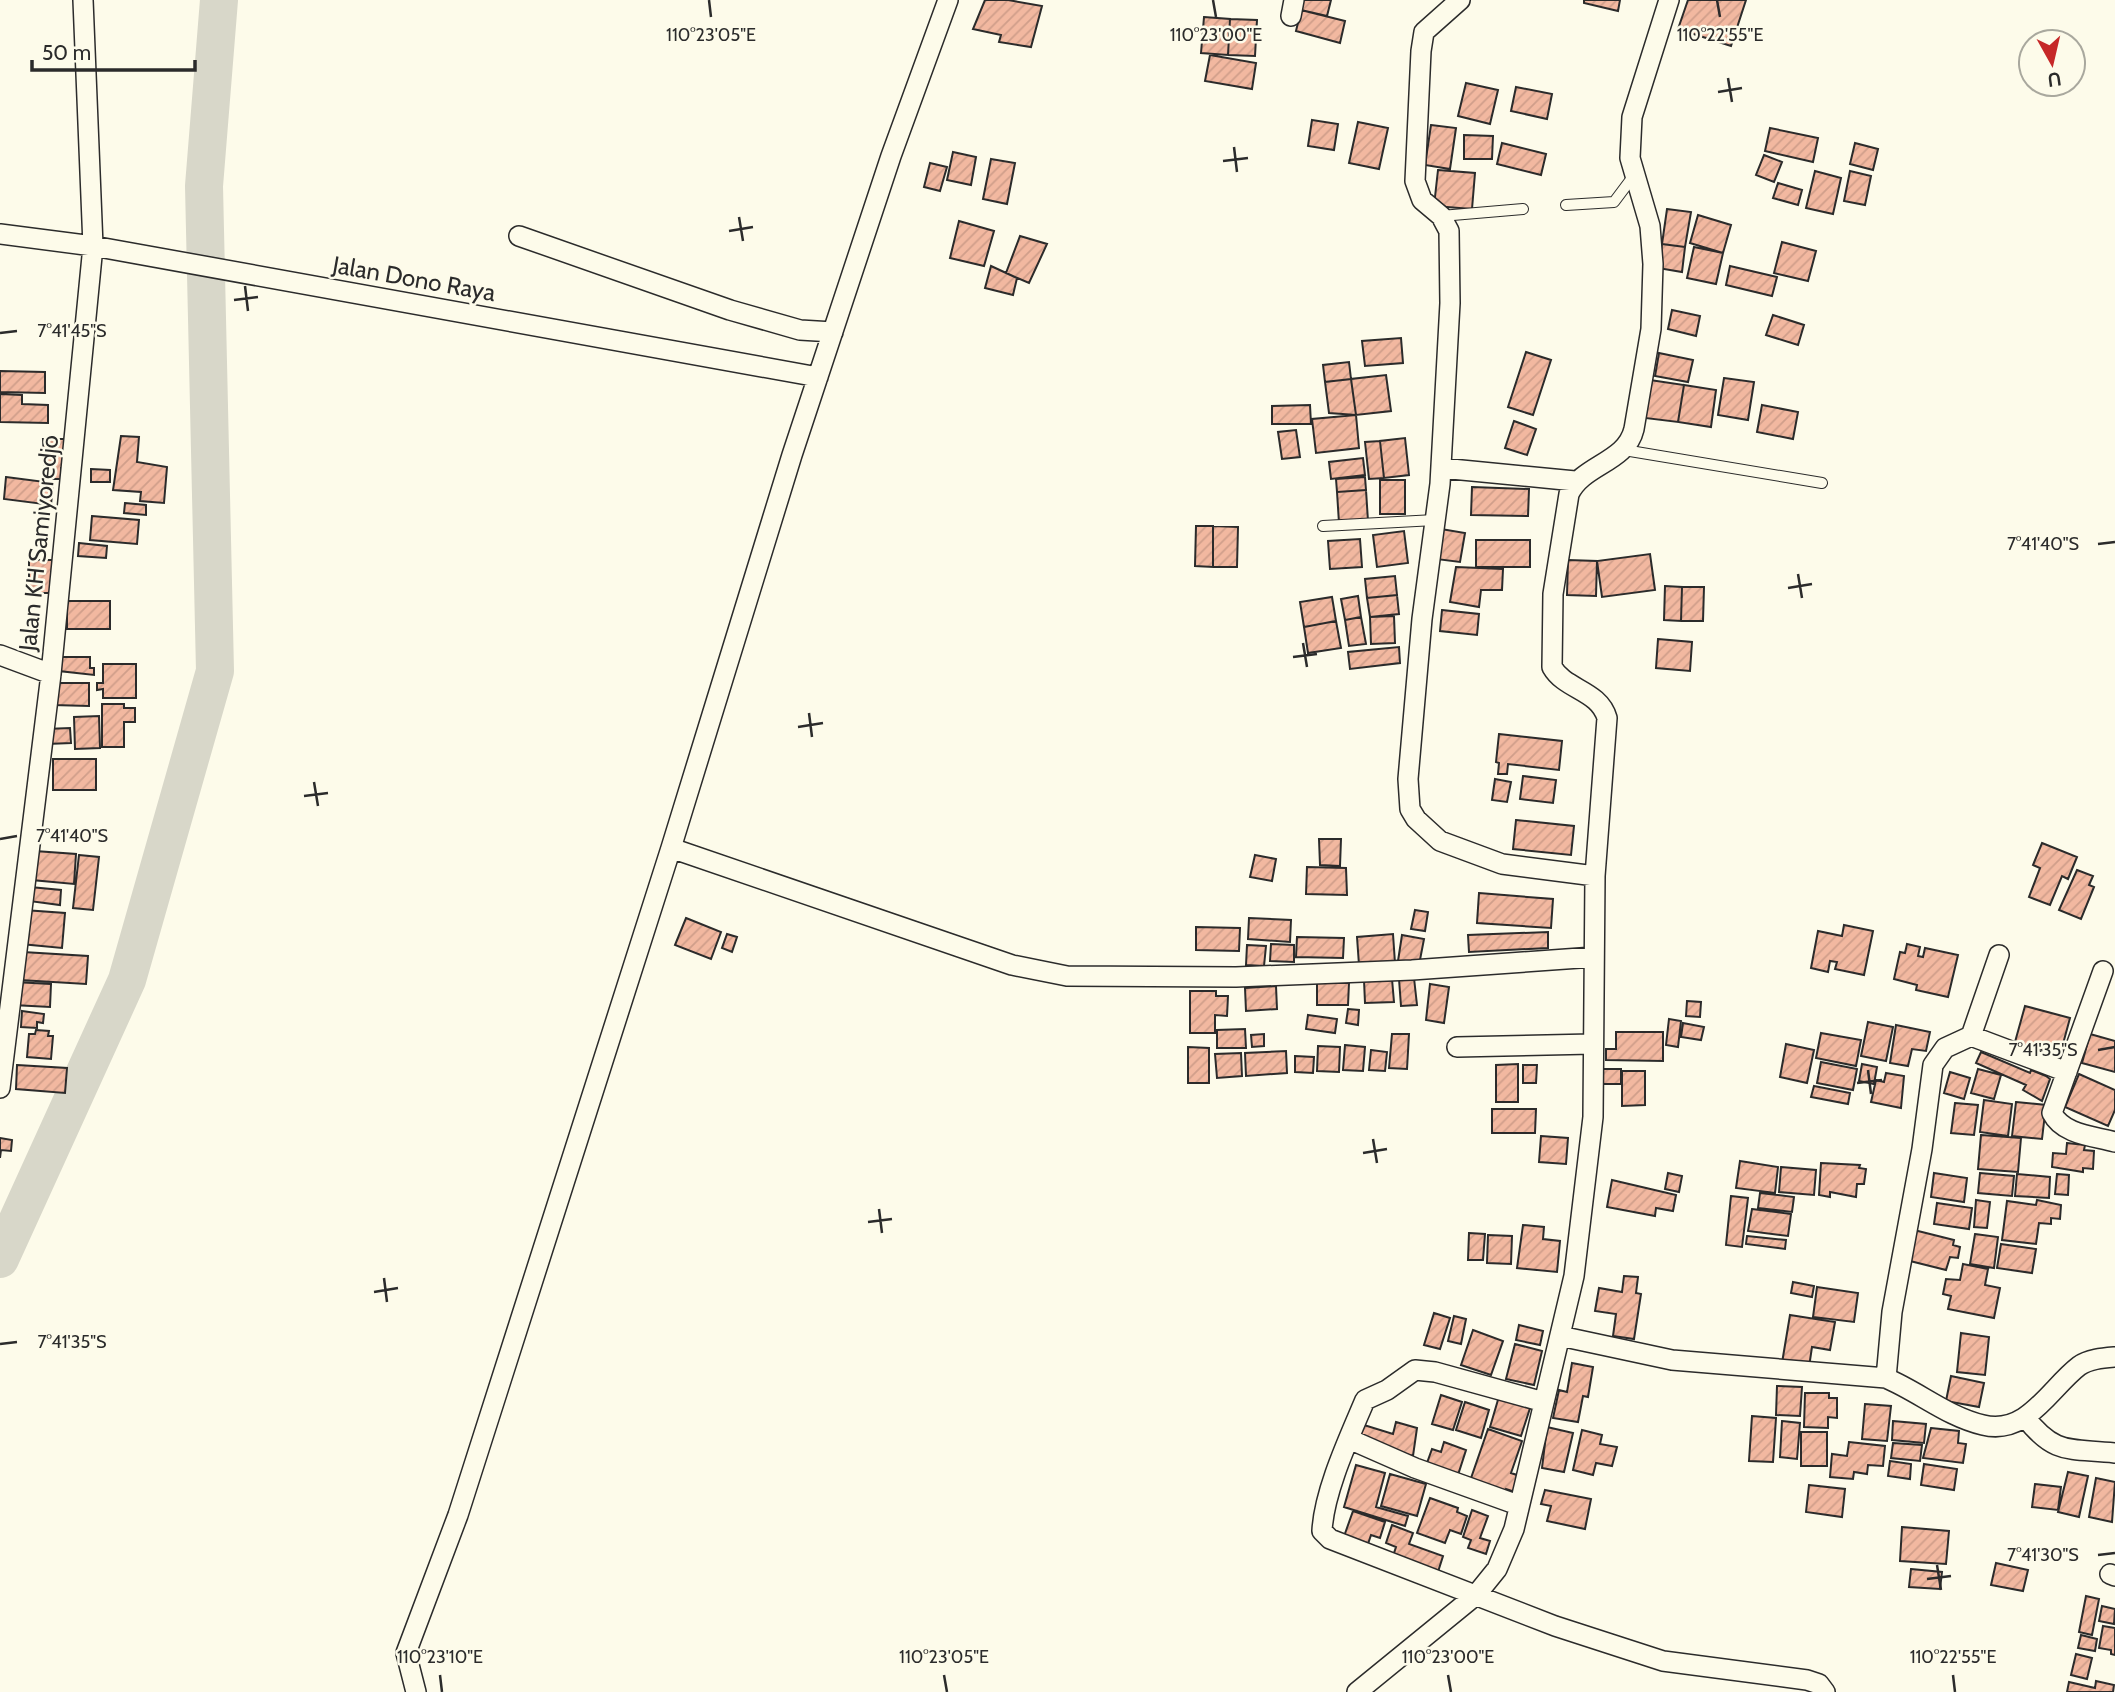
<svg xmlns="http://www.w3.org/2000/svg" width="2115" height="1692" font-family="Cabin,sans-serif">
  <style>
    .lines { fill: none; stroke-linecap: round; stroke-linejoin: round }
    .river { stroke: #d8d7c9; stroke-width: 38 }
    .building { fill: url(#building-hatch); stroke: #2b2b2b; stroke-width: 2 }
    .service-casing { stroke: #2b2b2b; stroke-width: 12 }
    .minor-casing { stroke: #2b2b2b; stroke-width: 22 }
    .service { stroke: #fdfbea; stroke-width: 10 }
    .minor { stroke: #fdfbea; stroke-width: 19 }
    .ticks { fill: none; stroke: #2b2b2b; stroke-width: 2.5 }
    .labels { text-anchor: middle; stroke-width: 5; stroke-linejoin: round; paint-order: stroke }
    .street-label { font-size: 24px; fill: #2b2b2b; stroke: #fdfbea }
    .ticks-label { font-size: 18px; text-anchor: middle; fill: #2b2b2b; stroke: #fdfbea; stroke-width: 5; stroke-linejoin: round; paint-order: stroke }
  </style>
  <defs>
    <pattern id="building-hatch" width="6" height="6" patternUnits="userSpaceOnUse" patternTransform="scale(1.75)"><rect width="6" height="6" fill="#f2b8a0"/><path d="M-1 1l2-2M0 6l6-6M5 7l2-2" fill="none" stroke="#d09e8a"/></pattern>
  </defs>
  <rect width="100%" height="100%" fill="#fdfbea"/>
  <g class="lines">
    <!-- river -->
    <path class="river" d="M0,1259L127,980L215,671L204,186L219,0"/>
  </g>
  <!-- building -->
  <path class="building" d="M985,0H1008L1042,6L1031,47L999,42L1001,35L973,29Z
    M1303,0H1331L1327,16L1301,10Z
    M1584,0H1620L1618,11L1584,3Z
    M1688,0H1746L1731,46L1678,29Z
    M1301,10L1345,21L1340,43L1296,31Z
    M1204,17L1230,19L1228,55L1201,53Z
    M1230,19L1257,20L1255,56L1228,55Z
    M1210,55L1256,63L1252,89L1205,81Z
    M1466,83L1498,90L1490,124L1458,116Z
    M1516,87L1552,94L1547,119L1511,111Z
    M1312,120L1338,124L1334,150L1308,146Z
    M1358,122L1388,128L1379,169L1349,163Z
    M1431,125L1456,128L1450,169L1425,165Z
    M1770,128L1818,138L1813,162L1765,151Z
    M1464,135L1493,136L1492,159H1464Z
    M1502,143L1546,154L1541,175L1497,164Z
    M1855,143L1878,149L1873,170L1850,164Z
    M953,152L976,157L971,185L947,180Z
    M1764,155L1782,162L1774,182L1756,175Z
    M991,159L1015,163L1007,204L983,199Z
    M930,163L947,167L940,191L924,187Z
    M1438,170L1475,173L1472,209L1434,206Z
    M1815,171L1841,178L1833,214L1806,208Z
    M1850,171L1871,176L1865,205L1844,201Z
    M1778,183L1802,190L1798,205L1773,198Z
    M1667,209L1691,212L1685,247L1662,244Z
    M1698,215L1731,225L1723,253L1690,243Z
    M959,221L994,231L984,266L950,258Z
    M1020,236L1047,244L1029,283L1006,273Z
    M1782,242L1816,251L1808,281L1774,273Z
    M1662,244L1685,247L1682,272L1658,268Z
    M1694,247L1723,253L1716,284L1687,278Z
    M991,266L1017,278L1013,295L985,288Z
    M1730,266L1777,277L1772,296L1726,285Z
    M1672,310L1700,316L1696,336L1668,329Z
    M1773,315L1804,325L1798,345L1766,335Z
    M1401,338L1403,363L1365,366L1362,341Z
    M1526,352L1551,360L1533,415L1508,407Z
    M1659,353L1693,360L1688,382L1655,376Z
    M1349,362L1351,379L1325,382L1323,365Z
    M0,371L45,372V393L0,392Z
    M1386,375L1391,411L1356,415L1351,379Z
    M1724,378L1754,382L1748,420L1718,415Z
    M1351,379L1356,415L1329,413L1325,382Z
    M1650,380L1684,385L1678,422L1645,418Z
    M1684,385L1716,390L1711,427L1678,422Z
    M0,394L22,395V404L48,405V423L0,422Z
    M1310,405L1311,424H1272V406Z
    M1762,405L1798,412L1793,439L1757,432Z
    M1356,415L1359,448L1316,453L1312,419Z
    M1514,421L1536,429L1527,455L1505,448Z
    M1296,430L1300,457L1282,459L1278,432Z
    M121,436L139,437L137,462L167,467L164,503L140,501L141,492L113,490Z
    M1405,438L1409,475L1384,478L1380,441Z
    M43,439H67L66,468H61V479H45Z
    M1380,441L1384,478L1369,479L1365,442Z
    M1363,458L1365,475L1331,479L1329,462Z
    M91,469L110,470V482H91Z
    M6,477L53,483L51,505L4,499Z
    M1365,477L1366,490L1337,492L1336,479Z
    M1380,480H1405V514H1380Z
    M1472,487L1529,489L1528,516L1471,515Z
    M1366,490L1368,521L1339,523L1337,492Z
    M125,503L146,505V515L124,513Z
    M92,516L139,520L137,544L90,540Z
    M1196,526H1213V567L1195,566Z
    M1213,526L1238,527L1237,567H1213Z
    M1441,529L1465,533L1460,562L1436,559Z
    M1404,531L1408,563L1377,567L1373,535Z
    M1360,539L1362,567L1330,569L1328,541Z
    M1476,540H1530V567H1476Z
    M79,543L107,546L106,558L78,556Z
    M1650,554L1655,590L1602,597L1597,561Z
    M29,560H55L54,593H29Z
    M1568,560L1597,561L1596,596L1567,595Z
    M1456,567L1503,569L1502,590H1481L1479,607L1450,602Z
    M1395,576L1397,595L1367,598L1365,579Z
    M1665,586L1682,587L1681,621L1664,620Z
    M1682,587H1704L1703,621H1681Z
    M1397,595L1399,614L1370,617L1367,598Z
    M1358,596L1361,617L1345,620L1341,599Z
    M1332,597L1336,621L1304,627L1300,602Z
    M67,601H110V629H67Z
    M1442,610L1479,614L1477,635L1440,631Z
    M1394,616L1395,643L1371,644L1370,617Z
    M1361,617L1366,644L1349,646L1345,620Z
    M1336,621L1341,648L1308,653L1304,627Z
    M1658,639L1692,642L1690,671L1656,668Z
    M1399,647L1400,663L1350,669L1348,652Z
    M59,657H90V668H94V675L59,671Z
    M103,664H136V698H103V689L97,690V683H103Z
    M53,683H89V706L53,705Z
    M102,704H124V708H135V722H124V747H102Z
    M99,716L100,748L75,749L74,717Z
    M70,728L71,743L47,744L46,729Z
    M1499,734L1562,741L1559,770L1508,764L1507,774H1498L1499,763L1496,762Z
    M53,759H96V790H53Z
    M1523,776L1556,780L1553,803L1520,799Z
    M1495,779L1511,782L1507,802L1492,800Z
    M1516,820L1574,826L1571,855L1513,849Z
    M1319,839H1341L1340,866L1320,865Z
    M2042,843L2077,857L2068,879L2062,876L2050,905L2029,897L2040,868L2033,865Z
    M35,851L76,854L74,884L32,880Z
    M79,855L99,857L93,910L73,908Z
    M1255,855L1276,859L1272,881L1250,877Z
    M1307,867L1346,868L1347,895L1306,894Z
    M2077,870L2093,876L2089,885L2094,887L2081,919L2059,910Z
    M30,887L61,890L60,905L29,901Z
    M1479,893L1553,899L1551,928L1477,923Z
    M24,910L65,913L62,948L21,944Z
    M1415,910L1428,912L1425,931L1411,929Z
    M686,918L721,932L711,959L675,945Z
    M1249,918L1291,920L1290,942L1248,939Z
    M1844,925L1873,931L1864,975L1835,969L1837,962L1830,961L1828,972L1811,968L1818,931L1842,936Z
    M1196,927L1240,928L1239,951L1196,950Z
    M1548,932V948L1469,952L1468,935Z
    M727,934L737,937L732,952L722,948Z
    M1393,934L1395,963L1359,965L1357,937Z
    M1402,935L1424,939L1419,965L1398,961Z
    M1297,937L1344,938L1343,958L1296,957Z
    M1271,944L1294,945V962L1270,961Z
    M1907,944L1920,947L1918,956L1923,957L1925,948L1958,955L1948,997L1916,990L1917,985L1894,979L1900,952L1905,953Z
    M1247,945L1266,946L1264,966L1246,965Z
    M23,952L88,956L86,984L20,980Z
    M1414,978L1417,1005L1401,1006L1399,979Z
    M1392,979L1394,1002L1365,1003L1364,980Z
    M14,982L51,984L50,1007L13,1005Z
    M1317,983H1349L1348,1005H1317Z
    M1430,984L1449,987L1444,1023L1426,1020Z
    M1276,986L1277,1009L1246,1011L1245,988Z
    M1190,991H1216V996H1228L1227,1016L1215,1015V1033H1190Z
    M1687,1001L1701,1002L1700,1017L1686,1016Z
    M2025,1006L2070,1018L2060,1055L2015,1042Z
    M1348,1009L1359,1010L1358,1025L1346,1023Z
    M22,1011L44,1014L43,1023L37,1022V1028L21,1027Z
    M1308,1015L1337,1019L1335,1033L1306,1029Z
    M1669,1019L1681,1021L1678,1047L1666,1045Z
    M1868,1022L1893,1027L1886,1061L1861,1056Z
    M1683,1023L1704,1027L1701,1040L1681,1037Z
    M1896,1025L1930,1032L1926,1051L1912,1049L1908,1066L1890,1063Z
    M1245,1029L1246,1048H1217V1030Z
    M36,1030L49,1031L48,1036H53L51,1059L27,1057L29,1034H35Z
    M1616,1032H1663V1061L1606,1060V1049H1616Z
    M1821,1033L1861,1040L1856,1066L1816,1058Z
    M1264,1034V1046L1252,1047L1251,1035Z
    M1392,1034H1409L1407,1069L1389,1068Z
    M2090,1034L2115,1041V1072L2082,1063Z
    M1786,1044L1814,1050L1807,1083L1780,1077Z
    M1345,1045L1365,1047L1363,1071L1343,1070Z
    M1318,1046L1340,1047L1339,1072L1317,1071Z
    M1188,1047L1209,1048V1083H1188Z
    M1371,1050L1387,1052L1385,1071L1369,1070Z
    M1286,1051L1287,1073L1246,1076L1245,1053Z
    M1981,1052L2030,1073L2031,1070L2046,1076L2050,1079L2042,1101L2023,1090L2026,1085L1976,1063Z
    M1241,1053L1242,1076L1217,1078L1215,1054Z
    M1295,1056L1314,1057L1313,1073L1295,1072Z
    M1821,1062L1857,1069L1853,1090L1817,1083Z
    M1518,1064V1102H1496V1065Z
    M1862,1064L1877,1067L1874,1084L1859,1081Z
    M17,1065L67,1068L65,1093L16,1089Z
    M1523,1065H1537L1536,1083H1523Z
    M1599,1069H1621V1084H1598Z
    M1978,1069L2001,1075L1994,1099L1971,1093Z
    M1622,1071H1645V1105L1622,1106Z
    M1950,1072L1970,1078L1964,1099L1944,1093Z
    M1886,1073L1904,1076L1901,1108L1871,1102L1876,1080L1884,1082Z
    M2079,1074L2115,1090V1110L2108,1126L2065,1107Z
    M1814,1086L1850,1093L1848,1104L1811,1097Z
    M1984,1100L2012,1104L2008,1136L1980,1132Z
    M2016,1102L2046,1105L2042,1139L2012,1136Z
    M1955,1103L1978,1105L1974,1135L1951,1133Z
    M1492,1109H1536L1535,1133H1492Z
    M1981,1135L2021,1138L2018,1172L1978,1169Z
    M1541,1136L1568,1138L1566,1164L1539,1162Z
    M0,1138L12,1140L11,1151L1,1150L0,1158Z
    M2067,1143L2085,1145L2084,1150L2094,1151L2093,1169L2083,1168V1172L2052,1167L2053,1153L2066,1154Z
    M1740,1161L1778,1167L1775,1193L1736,1188Z
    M1821,1163L1860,1165L1859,1168L1866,1169L1864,1184H1857L1856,1197L1830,1192V1197L1819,1195Z
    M1781,1167L1816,1170L1814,1195L1779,1192Z
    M1668,1173L1682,1176L1679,1192L1665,1189Z
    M1934,1173L1967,1178L1964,1202L1931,1197Z
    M1980,1173L2014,1176L2012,1196L1978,1193Z
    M2017,1174L2050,1177L2049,1198L2015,1196Z
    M2057,1174L2069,1175L2068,1195L2055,1194Z
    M1612,1180L1676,1195L1673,1211L1656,1208L1655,1216L1607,1207Z
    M1760,1193L1794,1197L1792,1212L1758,1208Z
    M1731,1196L1748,1198L1742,1247L1726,1245Z
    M1976,1200L1990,1202L1987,1228L1974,1227Z
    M2037,1200L2061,1205L2060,1219L2051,1218V1224L2039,1223L2036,1244L2002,1240L2007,1201L2036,1205Z
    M1937,1203L1972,1208L1969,1229L1934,1224Z
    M1752,1209L1791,1214L1788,1236L1748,1231Z
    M1523,1225L1544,1227L1543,1239L1560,1241L1557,1272L1517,1268Z
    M1914,1230L1954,1240L1953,1245L1960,1247L1958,1258L1950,1257L1946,1270L1906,1260Z
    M1469,1233L1485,1234L1483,1260H1468Z
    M1975,1234L1998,1237L1994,1268L1970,1264Z
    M1488,1235L1512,1236L1511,1264L1487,1263Z
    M1747,1236L1786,1240L1785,1249L1746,1244Z
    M2001,1244L2036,1249L2032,1273L1997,1268Z
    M1963,1264L1988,1269L1985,1285L2000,1288L1994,1318L1948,1309L1951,1296L1943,1294L1946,1279L1960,1280Z
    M1624,1276L1638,1277L1636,1293L1641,1294L1634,1339L1613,1336L1616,1314L1595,1311L1599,1288L1622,1292Z
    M1793,1282L1814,1286L1812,1297L1791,1293Z
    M1817,1287L1858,1293L1854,1322L1813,1317Z
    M1434,1313L1450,1318L1440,1349L1424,1345Z
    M1790,1315L1835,1322L1830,1350L1812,1347L1809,1367L1782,1363Z
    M1454,1316L1466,1319L1461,1344L1448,1341Z
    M1519,1325L1543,1331L1540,1345L1516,1340Z
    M1473,1330L1503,1341L1491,1375L1461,1365Z
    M1961,1333L1989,1337L1985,1375L1957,1372Z
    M1515,1344L1542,1351L1534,1385L1506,1379Z
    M1572,1363L1593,1367L1588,1397L1583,1396L1578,1422L1553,1418L1559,1390L1567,1392Z
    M1951,1376L1984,1383L1979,1407L1946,1401Z
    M1777,1386L1802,1387L1800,1416L1776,1415Z
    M1500,1393L1532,1402L1521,1436L1490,1427Z
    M1805,1393H1829V1398H1837V1418L1828,1417V1428L1804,1427Z
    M1441,1395L1462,1402L1453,1430L1432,1424Z
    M1465,1402L1489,1410L1481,1438L1456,1430Z
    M1865,1404L1891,1406L1887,1441L1862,1439Z
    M1752,1416L1776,1418L1773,1462L1749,1461Z
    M1782,1421L1800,1423L1797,1459L1780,1457Z
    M1893,1421L1926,1424L1924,1443L1892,1440Z
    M1396,1422L1417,1428L1413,1456L1359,1441L1364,1425L1393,1434Z
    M1547,1427L1573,1433L1564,1472L1542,1468Z
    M1931,1428L1959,1431L1958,1443L1966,1444L1963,1463L1923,1458Z
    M1488,1429L1522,1441L1511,1473L1520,1476L1515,1492L1506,1489L1503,1496L1469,1484Z
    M1582,1430L1602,1435L1600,1444L1617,1447L1612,1466L1596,1463L1593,1475L1573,1470Z
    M1801,1432H1827V1466H1801Z
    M1444,1442L1466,1450L1457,1478L1427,1463L1432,1449L1441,1452Z
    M1849,1442L1885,1446L1883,1466L1868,1465L1867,1474L1854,1472L1853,1479L1830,1477L1832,1454L1847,1456Z
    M1893,1443L1922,1445L1920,1461L1891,1458Z
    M1890,1461L1911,1464L1910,1479L1888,1476Z
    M1924,1464L1957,1469L1954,1490L1921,1485Z
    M1356,1465L1385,1473L1376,1507L1408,1516L1405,1526L1344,1507Z
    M2068,1472L2088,1476L2079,1517L2058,1512Z
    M1390,1474L1426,1484L1417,1516L1381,1506Z
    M2096,1478L2115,1482L2112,1522L2089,1517Z
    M2035,1484L2061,1487L2058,1510L2032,1507Z
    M1809,1485L1845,1489L1842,1517L1806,1512Z
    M1545,1490L1591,1499L1585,1529L1547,1521L1551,1506L1541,1504Z
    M1430,1498L1458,1508L1457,1512L1467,1516L1461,1534L1450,1530L1445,1543L1417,1533Z
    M1472,1510L1488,1516L1480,1538L1490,1541L1486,1554L1468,1548L1471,1540L1463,1537Z
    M1353,1511L1385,1522L1380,1538L1371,1535L1366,1550L1342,1542Z
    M1392,1525L1413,1533L1409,1544L1443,1556L1437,1575L1392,1559L1396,1547L1386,1543Z
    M1902,1527L1949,1531L1946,1564L1900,1561Z
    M1996,1563L2028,1570L2023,1591L1991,1585Z
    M1911,1569L1942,1572L1940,1589L1909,1587Z
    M2086,1596L2099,1599L2092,1635L2079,1632Z
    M2102,1606L2115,1609L2114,1624L2099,1621Z
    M2103,1626L2115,1628V1655L2111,1654V1650L2099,1648Z
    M2081,1635L2097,1639L2095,1651L2078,1648Z
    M2076,1654L2092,1658L2087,1679L2071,1675Z
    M2096,1681L2114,1685L2113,1692H2067L2069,1682L2095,1688Z"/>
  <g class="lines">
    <defs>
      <path id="service" d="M1566,205L1614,202L1635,174
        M1441,216L1523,209
        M1624,450L1822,483
        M1323,526L1435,520"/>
      <path id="minor" d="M1460,0L1424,32L1421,51L1415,181L1422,200L1441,216L1449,231L1450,303L1440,484L1422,619L1408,779L1410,809L1416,819L1440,841L1502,864L1595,876
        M1291,16L1294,0
        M0,234L93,246L818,377
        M519,236L730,310L800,330L833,332
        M1441,468L1575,481
        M0,655L51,674
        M671,848L1012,965L1067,976L1236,977L1412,970L1594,957
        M1999,955L1971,1036L1945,1048L1933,1065L1922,1149L1892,1312L1886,1378C1919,1392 1948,1417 1983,1425C2027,1436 2050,1388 2079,1366C2089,1359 2103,1358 2115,1357
        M2103,971L2052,1113C2063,1135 2094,1136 2115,1142
        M1971,1036L2067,1072
        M1457,1047L1592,1044
        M0,1088L51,674L93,246L83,0
        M1560,1336L1672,1360L1886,1378
        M1544,1402L1435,1372L1415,1370L1387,1390L1365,1400C1349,1438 1324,1491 1322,1531L1330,1539L1555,1626L1663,1661L1807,1680L1819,1684L1825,1692
        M2025,1417C2055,1456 2070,1448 2115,1453
        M1349,1439L1415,1468L1518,1505
        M2110,1574L2115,1576
        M416,1692L406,1653L458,1515L671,848L792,455L891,156L948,0
        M1357,1692L1476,1595L1497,1569L1514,1529L1574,1276L1593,1117L1595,876L1607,718C1599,690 1565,690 1552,667L1553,594L1569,494C1583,464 1626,463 1634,429L1651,329L1653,264L1650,226L1630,158L1632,117L1669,0"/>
    </defs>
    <!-- service casing -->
    <use href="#service" class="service-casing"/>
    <!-- minor casing -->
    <use href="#minor" class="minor-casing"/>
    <!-- service -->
    <use href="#service" class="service"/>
    <!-- minor -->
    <use href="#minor" class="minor"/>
  </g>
  <!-- ticks -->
  <path class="ticks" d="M709,0L711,17M1213,0L1216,17M1717,0L1720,17M1728,78L1732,102M1718,92L1742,88M1234,147L1237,172M1223,161L1248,158M739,217L743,241M729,231L753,227M245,286L248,311M234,300L258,297M0,333L17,331M2098,544L2115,542M1798,574L1802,598M1788,588L1812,584M1303,643L1307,667M1293,657L1317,654M809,713L812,737M798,727L823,723M314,782L318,806M304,796L328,793M0,839L17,836M2098,1050L2115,1047M1868,1070L1871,1094M1857,1083L1882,1080M1373,1139L1377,1163M1363,1153L1387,1149M879,1209L882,1233M868,1222L892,1219M384,1278L387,1302M374,1292L398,1288M0,1344L17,1342M2098,1555L2115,1553M1937,1565L1941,1590M1927,1579L1951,1576M440,1675L442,1692M944,1675L947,1692M1448,1675L1451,1692M1953,1675L1955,1692"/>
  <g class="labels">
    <!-- street labels -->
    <g class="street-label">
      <text transform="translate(414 279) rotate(10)" y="8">Jalan Dono Raya</text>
      <text transform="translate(39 543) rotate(-84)" y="8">Jalan KH Samiyoredjo</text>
    </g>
  </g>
  <g class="ticks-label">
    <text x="711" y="41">110°23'05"E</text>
    <text x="1216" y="41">110°23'00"E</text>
    <text x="1720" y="41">110°22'55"E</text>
    <text x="72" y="337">7°41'45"S</text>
    <text x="2043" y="550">7°41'40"S</text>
    <text x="72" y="842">7°41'40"S</text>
    <text x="2043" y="1056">7°41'35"S</text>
    <text x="72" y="1348">7°41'35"S</text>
    <text x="2043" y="1561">7°41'30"S</text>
    <text x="440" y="1663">110°23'10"E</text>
    <text x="944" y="1663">110°23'05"E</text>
    <text x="1448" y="1663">110°23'00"E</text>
    <text x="1953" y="1663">110°22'55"E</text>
  </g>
  <!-- north arrow -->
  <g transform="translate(2052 63) rotate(172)"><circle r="33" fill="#fdfbea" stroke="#a9a89e" stroke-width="2"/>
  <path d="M0-5L12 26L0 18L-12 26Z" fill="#c62828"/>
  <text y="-10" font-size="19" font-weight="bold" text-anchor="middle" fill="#2b2b2b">U</text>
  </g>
  <!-- scale -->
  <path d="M32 60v10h163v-10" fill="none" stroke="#2b2b2b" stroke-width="3.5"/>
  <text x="42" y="60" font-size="21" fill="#2b2b2b" stroke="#fdfbea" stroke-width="5" paint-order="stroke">50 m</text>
</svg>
